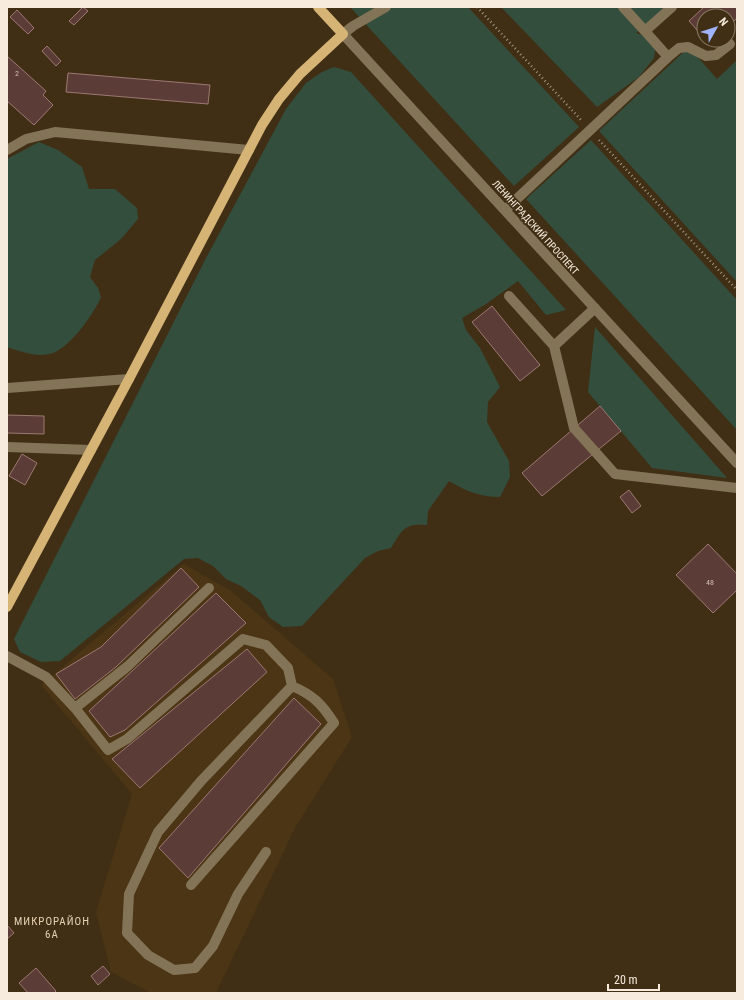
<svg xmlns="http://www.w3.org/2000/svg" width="744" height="1000" font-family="'Roboto Condensed',sans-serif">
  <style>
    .built { fill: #4b3514 }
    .green { fill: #344e3d }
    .building { fill: #5c3c37; stroke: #9d7873 }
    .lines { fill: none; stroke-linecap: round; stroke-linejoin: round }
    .path { stroke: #a39581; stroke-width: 2.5; stroke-dasharray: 1 3; stroke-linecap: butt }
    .minor { stroke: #847457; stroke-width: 10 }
    .major { stroke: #d6b476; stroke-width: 10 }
    .labels { text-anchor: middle; stroke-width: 3.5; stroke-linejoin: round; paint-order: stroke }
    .number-label { font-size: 8px; fill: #d0bfb3 }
    .street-label { font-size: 10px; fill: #f6ebdc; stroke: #402f15 }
    .neighbourhood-label { font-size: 11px; letter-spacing: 1px; fill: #e6d0b2; stroke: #402f15 }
  </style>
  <rect width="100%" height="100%" fill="#402f15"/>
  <!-- built -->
  <path class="built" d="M184,564L231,591L333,679L352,737L295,828L216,993H151L111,972L96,912L132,794L41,685Z"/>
  <!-- green -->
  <path class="green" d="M350,7H468L579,127L514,186Z
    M501,7H666L636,33L646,36L656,45L654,58L639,77L597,107Z
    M689,47L717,79L737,60V282L599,131Z
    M334,67L351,72L566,310L546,315L518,281L486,304L462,318L466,330L480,348L500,387L488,402L487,422L509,461L510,477L500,497C480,497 466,491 449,481L428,511L427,525C404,523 402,530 391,548L378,551L365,558L302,626L283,627L269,617L260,600L241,586L226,579L213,566L198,558L184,559L60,661L41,662L20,652L14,639L25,617L205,260L286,109L306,83L322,72Z
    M591,140L737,300V430L526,199Z
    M39,142L58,150L82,167L89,189H115L137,208L138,219L121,239L95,260L90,277L98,288L101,297C94,314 70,347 53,353C39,358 21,352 7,347V159Z
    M595,327L727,478L652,468L588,392Z"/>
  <!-- building -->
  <path class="building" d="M83,7L88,11L74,25L69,21Z
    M704,7H737V18L728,27V16H704V38L689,21Z
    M17,10L34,28L28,34L10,17Z
    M47,46L61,61L56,66L42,51Z
    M7,56L46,91L43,95L53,105L34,125L7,101Z
    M68,73L210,85L208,104L66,92Z
    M492,306L540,365L520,381L472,322Z
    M600,406L621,431L542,496L522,473Z
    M7,415L44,416V434L7,433Z
    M22,454L37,463L25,485L9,476Z
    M629,490L641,506L632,513L620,497Z
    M708,544L737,574V590L713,613L676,575Z
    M181,568L199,587L116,667L75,699L56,674L101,647Z
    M216,593L246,623L125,730L110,737L89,711Z
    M247,649L267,672L140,788L112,759Z
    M294,698L321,724L188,878L159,848Z
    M7,925L14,933L7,939Z
    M103,966L110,974L98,985L91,976Z
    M36,968L56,991L54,993H28L19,983Z"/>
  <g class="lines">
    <!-- path -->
    <path class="path" d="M477,7L582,121
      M599,140L737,290"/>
    <!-- minor -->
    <path class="minor" d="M386,7L353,26L343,34L737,463
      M623,7L645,31
      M668,57L679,48L688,47L706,56L716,55L730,44
      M7,150L26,139L55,132L249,150
      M505,210L668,57L645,31L672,7
      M509,296L554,346L574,428L615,474L737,488
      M554,346L595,308
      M7,388L129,379
      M7,447L91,450
      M7,656L46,677L75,708L128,666L209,588
      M75,708L108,750L127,739L243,639L266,645L288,668L292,686L201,781L158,832L129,894L127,933L148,955L174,970L195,968L213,946L238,894L266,852
      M191,885L334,723C322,704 313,695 292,686"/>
    <!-- major -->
    <path class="major" d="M7,607L129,379L262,125L279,99L300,74L343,34L318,7"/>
  </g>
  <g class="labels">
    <!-- number labels -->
    <g class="number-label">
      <text x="17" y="76">2</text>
      <text x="710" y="585">48</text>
    </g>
    <!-- street labels -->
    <g class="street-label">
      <text transform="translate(536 227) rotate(48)" y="4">ЛЕНИНГРАДСКИЙ ПРОСПЕКТ</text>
    </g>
    <!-- neighbourhood labels -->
    <g class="neighbourhood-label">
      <text x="52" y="925">МИКРОРАЙОН<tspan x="52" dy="13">6А</tspan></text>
    </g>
  </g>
  <!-- border -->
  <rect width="744" height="1000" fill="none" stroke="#f6ebdc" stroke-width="16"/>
  <!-- north arrow -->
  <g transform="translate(716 28) rotate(51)"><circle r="19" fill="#402f15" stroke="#897a65"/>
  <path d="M0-3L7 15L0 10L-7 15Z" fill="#a1b3fd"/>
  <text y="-6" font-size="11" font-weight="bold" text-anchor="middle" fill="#f6ebdc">N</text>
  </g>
  <!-- scale -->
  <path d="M608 984v6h51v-6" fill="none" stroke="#f6ebdc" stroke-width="2"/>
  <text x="614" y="984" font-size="12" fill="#f6ebdc" stroke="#402f15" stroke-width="3" paint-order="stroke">20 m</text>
</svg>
